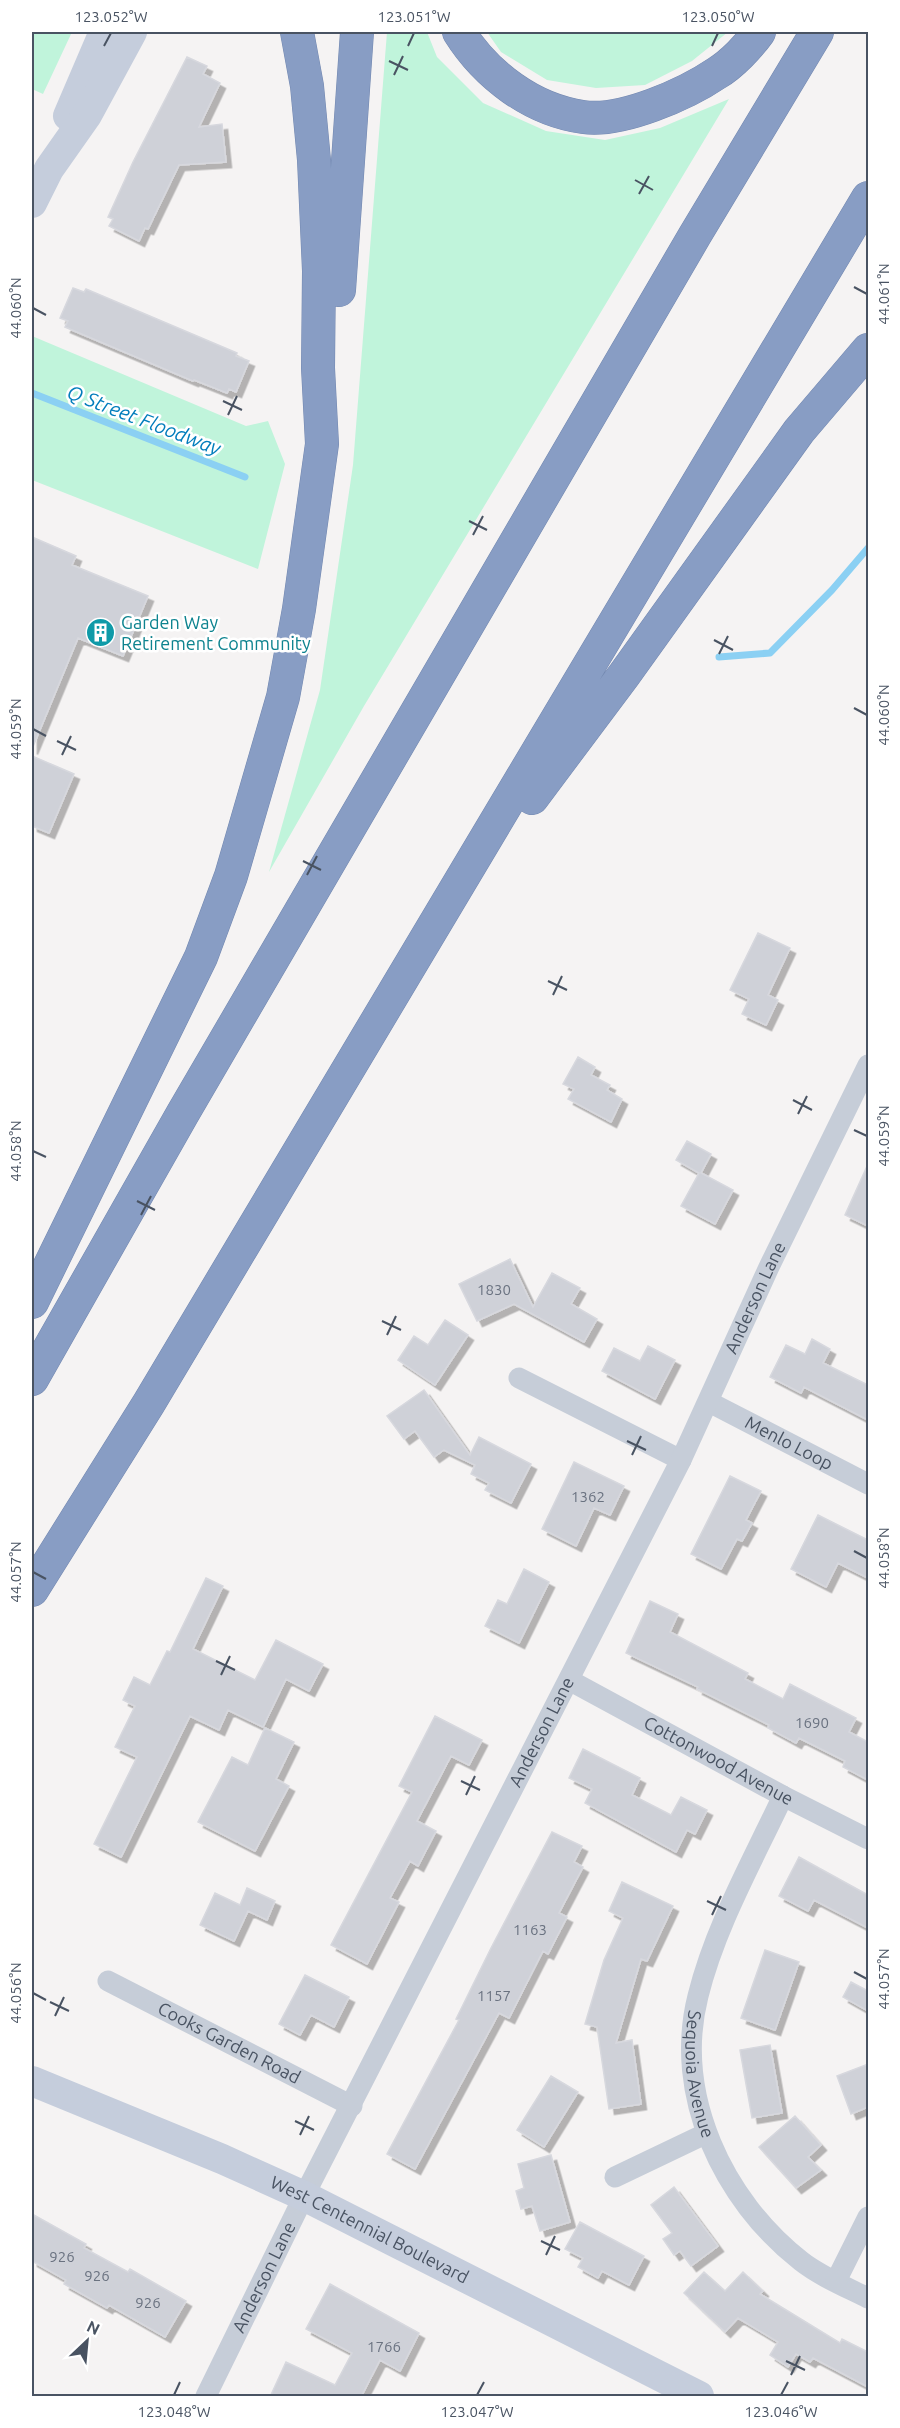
<svg xmlns="http://www.w3.org/2000/svg" width="900" height="2428" font-family="Ubuntu,sans-serif">
  <style>
    .green { fill: #c0f4db }
    .lines { fill: none; stroke-linecap: round; stroke-linejoin: round }
    .stream { stroke: #8bd0f3; stroke-width: 7 }
    .building { fill: #cfd1d8; stroke: #d7d8de; stroke-width: 1.5; filter: url(#shadow) }
    .highway-casing { stroke: #7388b0; stroke-width: 34 }
    .street { stroke: #c6cdd8; stroke-width: 21 }
    .secondary { stroke: #c5cddc; stroke-width: 30 }
    .highway { stroke: #889dc4; stroke-width: 33 }
    .ticks { fill: none; stroke: #495362; stroke-width: 2 }
    .labels { text-anchor: middle; stroke-width: 5; stroke-linejoin: round; paint-order: stroke }
    .number-label { font-size: 15px; fill: #6a7280 }
    .culture-label { font-size: 18px; fill: #0d838f; stroke: #fff; text-anchor: start }
    .street-label { font-size: 18px; fill: #495362; stroke: #fff }
    .water-label { font-size: 20px; font-style: italic; fill: #027dbc; stroke: #fff }
    .neatline { fill: none; stroke: #495362; stroke-width: 2 }
    .ticks-label { font-size: 15px; text-anchor: middle; fill: #495362 }
  </style>
  <defs>
    <filter id="shadow"><feDropShadow dx="5.5" dy="5.5" stdDeviation="0" flood-color="#0004"/></filter>
  </defs>
  <rect width="100%" height="100%" fill="#f5f3f3"/>
  <!-- green -->
  <path class="green" d="M32,32H72L43,94L32,89Z
    M387,32H427L437,57L483,103L546,131L605,140L660,128L729,99L364,706L269,872L320,690L353,465Z
    M487,32H728L692,61L645,85L596,88L547,80L501,52Z
    M32,336L246,426L268,421L285,464L258,569L32,480Z"/>
  <g class="lines">
    <!-- stream -->
    <path class="stream" d="M32,393L245,477
      M719,657L770,653L832,590L868,548"/>
  </g>
  <!-- building -->
  <path class="building" d="M187,57L207,66L203,74L220,83L199,127L222,124L226,162L179,165L148,229L145,228L139,241L109,226L113,219L108,217L133,162Z
    M73,288L84,292L86,289L237,353L236,356L249,361L236,392L229,389L227,393L194,380L193,381L65,327L68,321L60,318Z
    M32,537L76,556L72,565L148,596L123,656L78,638L32,749Z
    M32,756L74,774L49,833L32,826Z
    M758,933L790,948L768,995L778,1000L766,1025L742,1014L749,999L730,990Z
    M578,1057L595,1067L591,1075L610,1085L607,1090L622,1099L611,1122L568,1099L574,1089L563,1084Z
    M687,1141L711,1154L701,1173L733,1190L715,1224L681,1206L699,1173L676,1160Z
    M868,1164V1226L845,1215Z
    M510,1259L533,1307L552,1273L580,1288L571,1304L597,1319L584,1342L514,1304L477,1321L459,1284Z
    M445,1320L468,1335L435,1385L398,1360L414,1336L428,1345Z
    M812,1339L830,1349L823,1363L868,1385V1420L804,1387L801,1393L770,1377L786,1345L805,1354Z
    M648,1346L675,1360L655,1399L602,1371L614,1348L640,1361Z
    M424,1390L470,1455L479,1437L531,1464L511,1503L485,1490L489,1483L471,1474L475,1465L444,1450L434,1457L415,1431L404,1439L387,1416Z
    M574,1462L624,1486L610,1515L594,1508L576,1546L542,1529Z
    M730,1476L761,1491L746,1520L752,1523L742,1541L737,1539L721,1569L691,1554Z
    M818,1515L868,1540V1578L838,1563L826,1587L791,1569Z
    M524,1569L549,1582L519,1643L485,1626L498,1600L507,1604Z
    M206,1578L223,1586L193,1649L255,1680L276,1640L323,1664L309,1691L286,1679L263,1727L228,1710L219,1730L190,1716L121,1857L94,1844L137,1757L115,1747L135,1706L123,1700L134,1677L150,1685L167,1651L170,1652Z
    M650,1601L678,1614L670,1632L748,1673L745,1679L783,1699L790,1684L856,1718L849,1732L868,1742V1780L843,1767L845,1761L799,1738L796,1743L768,1728L769,1725L697,1689L698,1687L626,1653Z
    M435,1716L482,1740L469,1765L451,1756L417,1821L436,1831L418,1866L410,1861L390,1898L399,1902L367,1964L331,1945L412,1792L399,1786Z
    M265,1728L294,1742L276,1779L289,1786L255,1851L198,1822L232,1757L248,1765Z
    M583,1749L640,1778L632,1795L671,1815L681,1797L707,1810L695,1834L687,1830L676,1852L585,1803L592,1789L569,1778Z
    M552,1832L582,1846L574,1862L583,1867L559,1913L567,1917L548,1954L543,1951L509,2018L499,2013L415,2169L387,2154L459,2020L456,2019L491,1948Z
    M799,1857L868,1895V1928L814,1900L808,1911L779,1896Z
    M622,1882L673,1906L647,1961L641,1959L616,2043L632,2040L641,2104L609,2109L597,2027L585,2024L604,1960L623,1918L609,1911Z
    M247,1888L275,1901L267,1920L248,1911L234,1941L200,1925L215,1893L240,1905Z
    M765,1950L799,1962L775,2030L741,2018Z
    M305,1975L349,1997L334,2027L311,2015L300,2035L279,2024Z
    M851,1982L868,1991V2011L843,1997Z
    M770,2045L782,2113L752,2118L740,2050Z
    M868,2064V2107L851,2114L837,2076Z
    M551,2076L578,2092L544,2147L517,2130Z
    M795,2116L821,2145L808,2157L821,2170L796,2188L759,2147Z
    M551,2155L570,2222L540,2231L532,2206L521,2209L516,2191L524,2188L518,2164Z
    M674,2187L718,2246L691,2266L680,2251L674,2255L663,2239L672,2233L651,2205Z
    M32,2214L86,2244L84,2248L128,2272L130,2269L186,2301L165,2337L109,2305L107,2308L64,2284L66,2280L32,2261Z
    M580,2222L644,2256L629,2285L602,2271L598,2278L578,2267L583,2258L565,2249Z
    M704,2272L725,2291L743,2272L763,2291L760,2294L840,2343L842,2339L868,2352V2387L813,2358L810,2362L796,2354L788,2367L770,2355L778,2342L738,2318L725,2332L684,2293Z
    M330,2284L419,2333L400,2371L380,2360L361,2397H270L286,2362L335,2385L352,2353L306,2329Z"/>
  <g class="lines">
    <defs>
      <path id="highway" d="M459,32C486,75 532,110 583,117C621,123 686,94 717,73C732,64 749,46 759,32
        M339,290L357,32
        M532,798L624,675L799,431L868,350
        M32,1302L201,957L231,876L283,697L299,609L322,444L318,368L319,271L314,160L307,86L297,32
        M32,1379L183,1113L695,235L817,32
        M32,1590L149,1403L868,198"/>
    </defs>
    <!-- highway casing -->
    <use href="#highway" class="highway-casing"/>
    <!-- street -->
    <g class="street">
      <path d="M519,1378L681,1460"/>
      <path id="s1" d="M709,1402L868,1484"/>
      <path id="s2" d="M569,1680L783,1796L868,1839"/>
      <path id="s3" d="M783,1796C753,1860 715,1927 698,1996C673,2095 723,2200 801,2261C820,2276 846,2287 868,2298"/>
      <path id="s4" d="M108,1981L352,2106"/>
      <path d="M615,2177L705,2134"/>
      <path d="M836,2281L868,2217"/>
      <path id="s5" d="M206,2396L304,2196L681,1460L769,1267L868,1065"/>
    </g>
    <!-- secondary -->
    <g class="secondary">
      <path d="M68,116L104,32"/>
      <path d="M32,203L49,169L87,115L132,32"/>
      <path id="s6" d="M32,2081L222,2159L304,2196L699,2396"/>
    </g>
    <!-- highway -->
    <use href="#highway" class="highway"/>
  </g>
  <!-- ticks -->
  <path class="ticks" d="M104,46L111,33M408,46L414,33M712,46L718,33M389,61L408,70M394,75L403,56M635,180L653,190M639,194L649,176M854,287L867,294M33,308L46,315M223,401L242,410M228,415L237,396M469,521L487,530M473,535L483,516M714,640L733,650M719,654L728,636M854,708L867,715M33,729L46,736M57,741L76,750M62,755L71,736M303,861L321,870M307,875L317,856M548,981L567,990M553,995L562,976M793,1100L812,1110M798,1114L807,1096M854,1130L867,1136M33,1151L46,1157M137,1201L155,1210M141,1215L151,1196M382,1321L401,1330M387,1335L396,1316M627,1441L646,1450M632,1455L641,1436M854,1551L867,1558M33,1572L46,1579M216,1661L235,1670M221,1675L230,1656M461,1781L480,1790M466,1795L475,1776M707,1901L726,1910M712,1915L721,1896M854,1972L867,1979M33,1993L46,2000M50,2002L69,2011M55,2016L64,1997M295,2121L314,2130M300,2135L309,2116M541,2241L560,2250M546,2255L555,2236M786,2361L805,2370M791,2375L800,2356M174,2395L180,2382M477,2395L484,2382M781,2395L788,2382"/>
  <!-- icons -->
  <defs>
    <symbol id="building-disc" viewBox="-11 -11 22 22"><circle r="9.5" fill="#0f9aa8" stroke="#fff"/><path d="M-4-6H4V6H1V3H-1V6H-4ZM-2.5-4.3h1.7v1.8h-1.7ZM.8-4.3h1.7v1.8H.8ZM-2.5-1h1.7V.8h-1.7ZM.8-1h1.7V.8H.8Z" fill="#fff"/></symbol>
  </defs>
  <g fill-rule="evenodd">
    <use href="#building-disc" x="84" y="616" width="33" height="33"/>
  </g>
  <g class="labels">
    <!-- number labels -->
    <g class="number-label">
      <text x="494" y="1295">1830</text>
      <text x="588" y="1502">1362</text>
      <text x="812" y="1728">1690</text>
      <text x="530" y="1935">1163</text>
      <text x="494" y="2001">1157</text>
      <text x="62" y="2262">926</text>
      <text x="97" y="2281">926</text>
      <text x="148" y="2308">926</text>
      <text x="384" y="2352">1766</text>
    </g>
    <!-- culture labels -->
    <g class="culture-label">
      <text x="121" y="629">Garden Way<tspan x="121" dy="21">Retirement Community</tspan></text>
    </g>
    <!-- street labels -->
    <g class="street-label">
      <text dy="6" stroke="none"><textPath href="#s5" startOffset="1228">Anderson Lane</textPath></text>
      <text dy="6" stroke="none"><textPath href="#s1" startOffset="90">Menlo Loop</textPath></text>
      <text dy="6" stroke="none"><textPath href="#s5" startOffset="744">Anderson Lane</textPath></text>
      <text dy="6" stroke="none"><textPath href="#s2" startOffset="170">Cottonwood Avenue</textPath></text>
      <text dy="6" stroke="none"><textPath href="#s4" startOffset="136">Cooks Garden Road</textPath></text>
      <text dy="6" stroke="none"><textPath href="#s3" startOffset="297">Sequoia Avenue</textPath></text>
      <text dy="6" stroke="none"><textPath href="#s6" startOffset="369">West Centennial Boulevard</textPath></text>
      <text dy="6" stroke="none"><textPath href="#s5" startOffset="132">Anderson Lane</textPath></text>
    </g>
    <!-- water labels -->
    <g class="water-label">
      <text transform="translate(144 420) rotate(21)" y="7">Q Street Floodway</text>
    </g>
  </g>
  <!-- border -->
  <rect width="900" height="2428" fill="none" stroke="#ffffff" stroke-width="66"/>
  <!-- north arrow -->
  <g transform="translate(87 2341) rotate(26)" stroke="#ffffff" stroke-width="4.5" paint-order="stroke">
  <path d="M0-4.5L10 22L0 15L-10 22Z" fill="#495362"/>
  <text y="-9" font-size="16" font-weight="bold" text-anchor="middle" fill="#495362">N</text>
  </g>
  <rect x="33" y="33" width="834" height="2362" class="neatline"/>
  <g class="ticks-label">
    <text x="111" y="22">123.052°W</text>
    <text x="414" y="22">123.051°W</text>
    <text x="718" y="22">123.050°W</text>
    <text transform="translate(884 294) rotate(-90)" y="5">44.061°N</text>
    <text transform="translate(16 308) rotate(-90)" y="5">44.060°N</text>
    <text transform="translate(884 715) rotate(-90)" y="5">44.060°N</text>
    <text transform="translate(16 729) rotate(-90)" y="5">44.059°N</text>
    <text transform="translate(884 1136) rotate(-90)" y="5">44.059°N</text>
    <text transform="translate(16 1151) rotate(-90)" y="5">44.058°N</text>
    <text transform="translate(884 1558) rotate(-90)" y="5">44.058°N</text>
    <text transform="translate(16 1572) rotate(-90)" y="5">44.057°N</text>
    <text transform="translate(884 1979) rotate(-90)" y="5">44.057°N</text>
    <text transform="translate(16 1993) rotate(-90)" y="5">44.056°N</text>
    <text x="174" y="2417">123.048°W</text>
    <text x="477" y="2417">123.047°W</text>
    <text x="781" y="2417">123.046°W</text>
  </g>
</svg>
